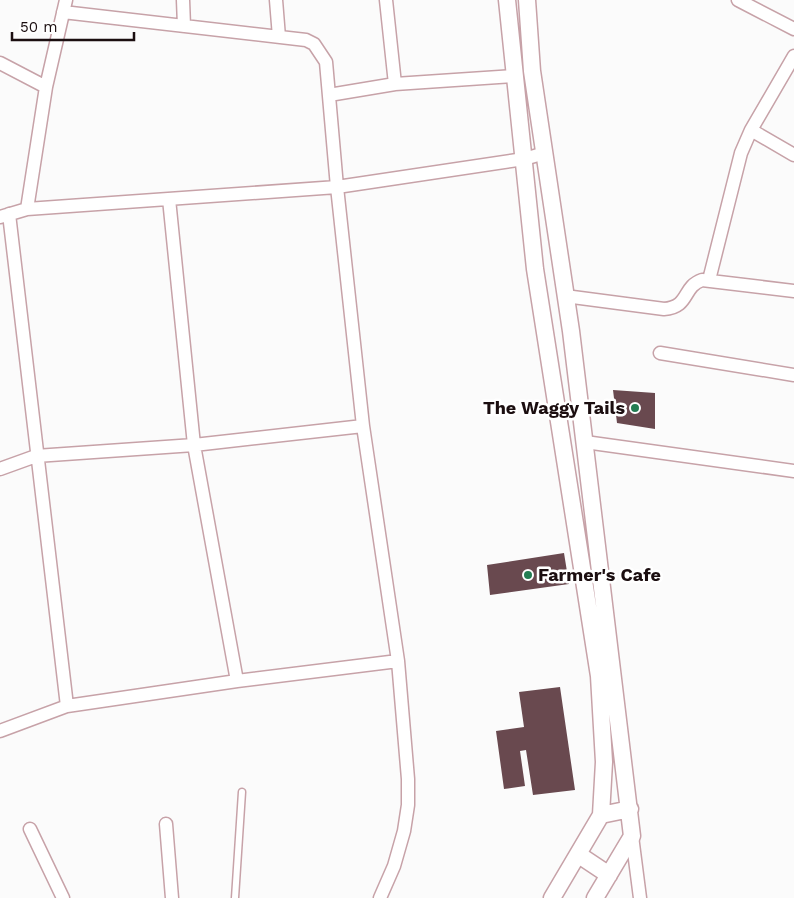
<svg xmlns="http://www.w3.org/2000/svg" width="794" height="898" font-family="'Work Sans',sans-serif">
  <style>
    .building { fill: #69494f }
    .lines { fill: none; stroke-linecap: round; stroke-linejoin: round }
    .service-casing { stroke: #c7a2a8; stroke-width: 9 }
    .minor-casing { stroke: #c7a2a8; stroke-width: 15 }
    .tertiary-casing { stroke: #c7a2a8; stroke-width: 19 }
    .service { stroke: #fff; stroke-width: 6 }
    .minor { stroke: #fff; stroke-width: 12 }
    .tertiary { stroke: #fff; stroke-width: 16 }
    .poi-dot { fill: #237d52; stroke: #fff; stroke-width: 2 }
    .labels { text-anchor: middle; stroke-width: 5; stroke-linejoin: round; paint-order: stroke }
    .poi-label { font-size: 18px; font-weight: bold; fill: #1b0e10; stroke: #fff; text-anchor: end }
  </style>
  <rect width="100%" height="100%" fill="#fbfbfb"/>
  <!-- building -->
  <path class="building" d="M613,390L655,393V429L617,423Z
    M564,553L569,584L490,595L487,565Z
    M560,687L575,790L533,795L526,750L520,751L525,786L504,789L496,731L524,727L519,692Z"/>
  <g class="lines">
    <defs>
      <path id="service" d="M235,898L242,792"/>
      <path id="minor" d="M183,0L184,26
        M276,0L279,37
        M386,0L395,84
        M738,0L794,29
        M63,12L306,40L314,44L326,62L337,187L363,426L398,661L408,779V805L404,831L394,866L380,898
        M794,56L751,130L794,155
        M0,63L46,87
        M329,95L395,84L514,76
        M169,199L194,445L237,681
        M27,209L46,87L66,0
        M9,214L67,706
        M0,217L27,209L337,187L524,159L545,153
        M709,280L741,153L751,130
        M565,296L664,309C690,307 682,287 702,280L794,291
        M660,353L794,375
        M585,442L794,471
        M0,469L36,456L194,445L363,426
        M0,731L67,706L237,681L398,661
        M166,824L172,898
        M30,829L63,898
        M632,836L640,898"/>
      <path id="tertiary" d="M507,0L535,269L599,676L604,762L601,815
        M527,0L532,71L571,331L632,836L595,898
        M579,855L609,875
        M552,898L601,815L630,809"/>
    </defs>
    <!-- service casing -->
    <use href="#service" class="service-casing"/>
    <!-- minor casing -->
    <use href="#minor" class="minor-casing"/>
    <!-- tertiary casing -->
    <use href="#tertiary" class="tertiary-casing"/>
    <!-- service -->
    <use href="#service" class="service"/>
    <!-- minor -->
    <use href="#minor" class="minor"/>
    <!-- tertiary -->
    <use href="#tertiary" class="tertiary"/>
  </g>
  <!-- markers -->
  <g class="poi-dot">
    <circle cx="635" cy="408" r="5"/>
    <circle cx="528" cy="575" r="5"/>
  </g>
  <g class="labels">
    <!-- poi labels -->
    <g class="poi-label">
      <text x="625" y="414">The Waggy Tails</text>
      <text x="538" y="581" text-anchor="start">Farmer's Cafe</text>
    </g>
  </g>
  <!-- scale -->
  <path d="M12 32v8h122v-8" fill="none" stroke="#1b0e10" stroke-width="2.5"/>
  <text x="20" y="32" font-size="15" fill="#1b0e10" stroke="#ffffff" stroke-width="4" paint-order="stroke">50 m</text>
</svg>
